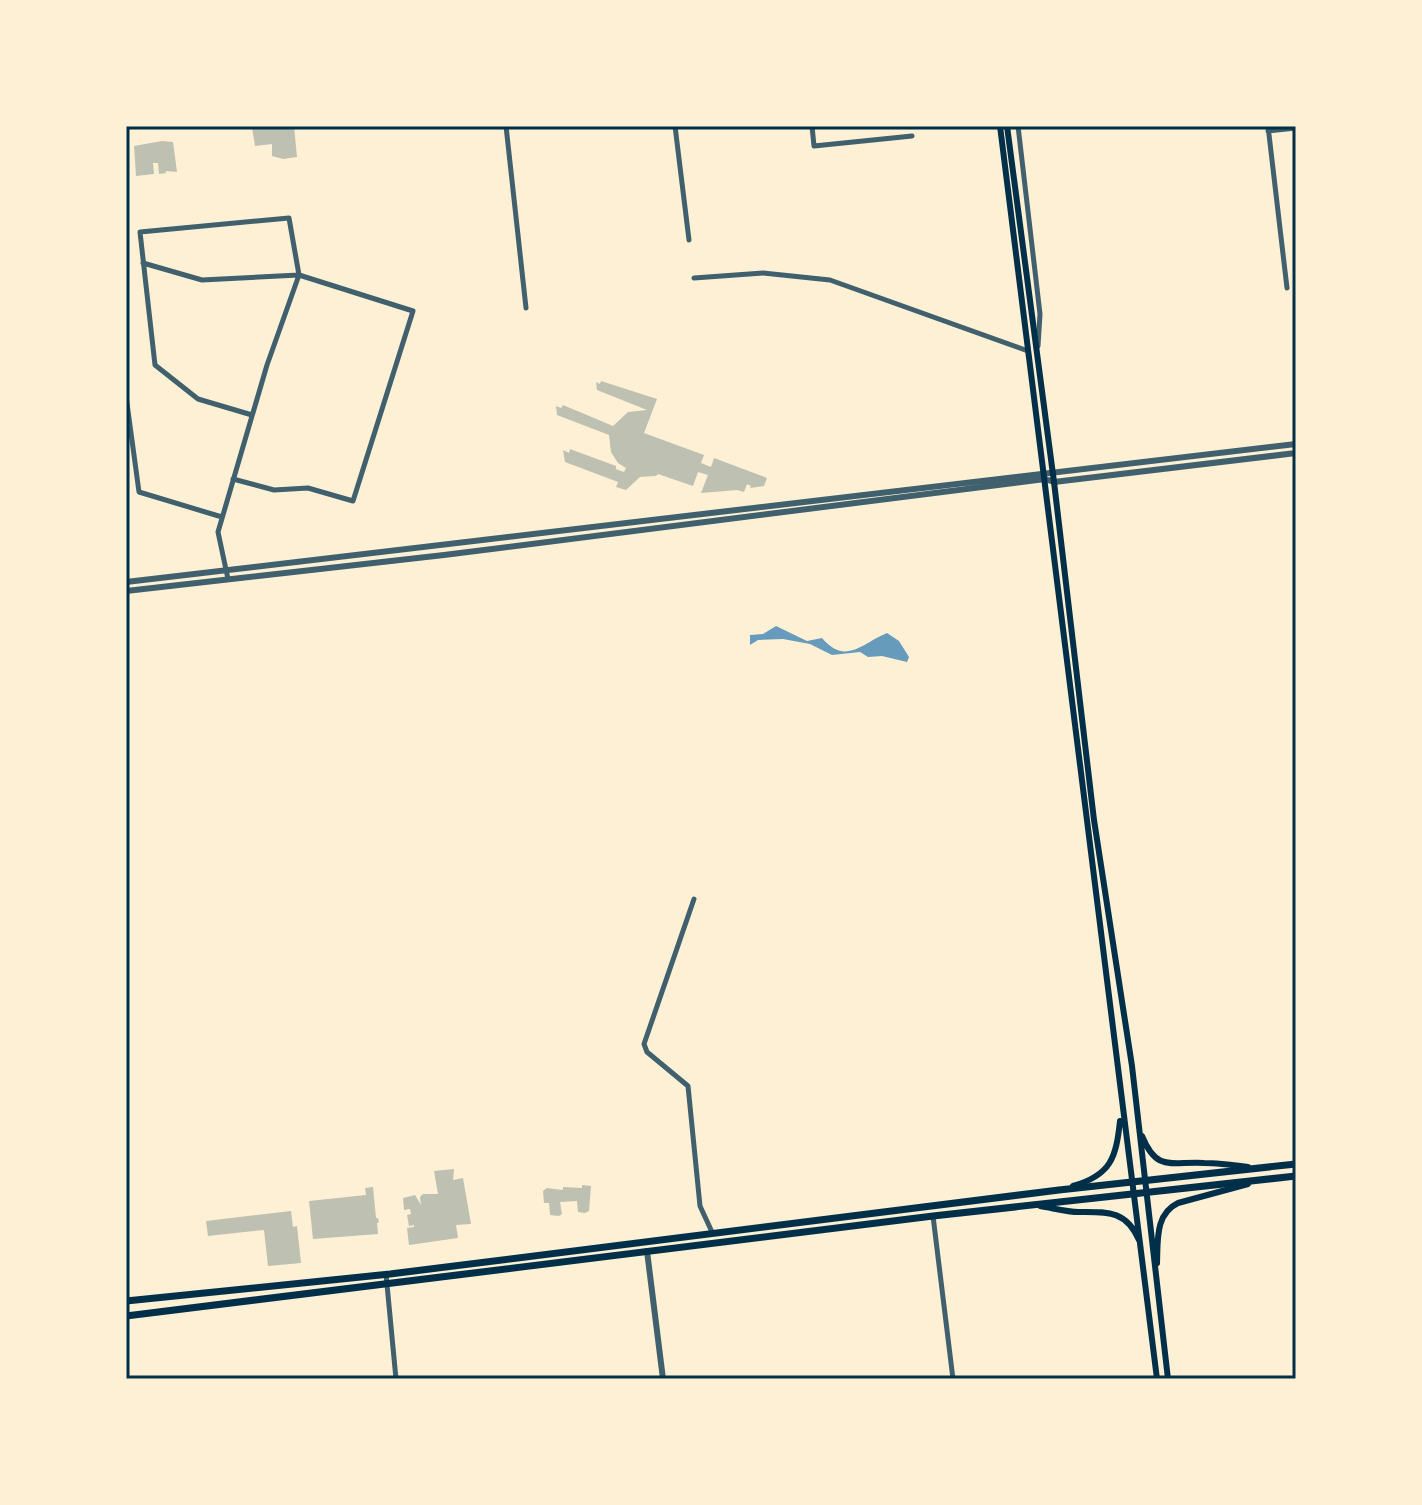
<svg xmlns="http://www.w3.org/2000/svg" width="1422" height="1505" font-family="'Fira Sans Condensed',sans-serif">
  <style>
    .water { fill: #669bbc }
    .building { fill: #bec0b2 }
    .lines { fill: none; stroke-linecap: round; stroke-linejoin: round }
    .minor { stroke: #3f606c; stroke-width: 5 }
    .tertiary { stroke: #3f606c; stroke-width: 6 }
    .secondary { stroke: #003049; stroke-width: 6 }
    .primary { stroke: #003049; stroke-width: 7 }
    .neatline { fill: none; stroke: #003049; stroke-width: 3 }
  </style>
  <rect width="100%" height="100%" fill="#fdf0d5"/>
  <!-- water -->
  <path class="water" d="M776,626L807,641L822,638C846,666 862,643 887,633L899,641L909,657L907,662L882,656L868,657L860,652L832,655L810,644L783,639L758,640L750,645V635L763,634Z"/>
  <!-- building -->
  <path class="building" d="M294,126L297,157L283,159L272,156V144L255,146L252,127Z
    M162,141L173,142L177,172L166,171V173L159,174L158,163H153L154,174L136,176L134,146Z
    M601,381L657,399L644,433L704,455L701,463L711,467L714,458L767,478L764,486L750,488L751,486L747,484L744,492L737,490L701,493L708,475L698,472L693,486L658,474L656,476L640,477L626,490L616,487L618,482L565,462L563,450L569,453L570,449L616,466V469L624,472L626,468L618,463L611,452L609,435L557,415L556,406L561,408L563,405L613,426L628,412L647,410L597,390L596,382L600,384Z
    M454,1169L453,1180L463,1178L471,1224L456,1225L458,1238L409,1245L407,1228L414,1227V1225L409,1226L407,1215L411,1214L410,1209L404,1210L403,1198L415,1195L421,1205L420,1197L423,1194H438L434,1171Z
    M582,1185L591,1186L589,1211L585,1213L578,1212L577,1201L560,1202L562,1214L559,1216L550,1215L549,1203H544L543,1191L547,1188L563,1190V1187L582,1188Z
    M373,1187L376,1218H378L379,1222L377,1223L378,1234L313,1239L309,1201L366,1195L365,1188Z
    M291,1211L293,1227L297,1226L301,1263L268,1266L264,1230L208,1236L206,1221Z"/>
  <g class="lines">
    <!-- minor -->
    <path class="minor" d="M506,126L526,308
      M675,126L689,240
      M812,126L814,146L912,136
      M1018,126L1040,314L1038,346
      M1268,126L1287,288
      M1268,131L1296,128
      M143,263L202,280L299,275L413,311L353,501L308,488L274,490L233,479
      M694,278L763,273L830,280L1028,351
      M126,396L139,492L222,517
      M228,579L218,532L267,365L299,275L289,218L140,232L155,365L198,399L252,415
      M694,899L644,1044L647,1052L688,1086L700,1206L712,1232
      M933,1216L953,1379
      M386,1274L396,1379"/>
    <!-- tertiary -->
    <path class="tertiary" d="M126,582L1296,444
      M126,591L444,555L1045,479L1054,482L1296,453
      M647,1251L663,1379"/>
    <!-- secondary -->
    <path class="secondary" d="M1000,126L1157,1379
      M1007,126L1054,482L1094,820L1132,1066L1168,1379
      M1142,1136C1157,1173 1172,1161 1204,1163C1218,1163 1233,1165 1248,1167
      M1073,1186C1111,1175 1116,1158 1120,1121
      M1040,1206C1053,1208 1066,1212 1079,1212C1107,1212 1126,1210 1139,1240
      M1157,1263C1158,1240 1155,1214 1178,1203L1248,1184"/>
    <!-- primary -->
    <path class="primary" d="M126,1301L390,1274L1059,1190L1296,1164
      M126,1316L933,1216L1296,1176"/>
  </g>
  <!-- border -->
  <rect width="1422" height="1505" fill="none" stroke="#fdf0d5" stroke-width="256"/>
  <rect x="128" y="128" width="1166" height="1249" class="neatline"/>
</svg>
